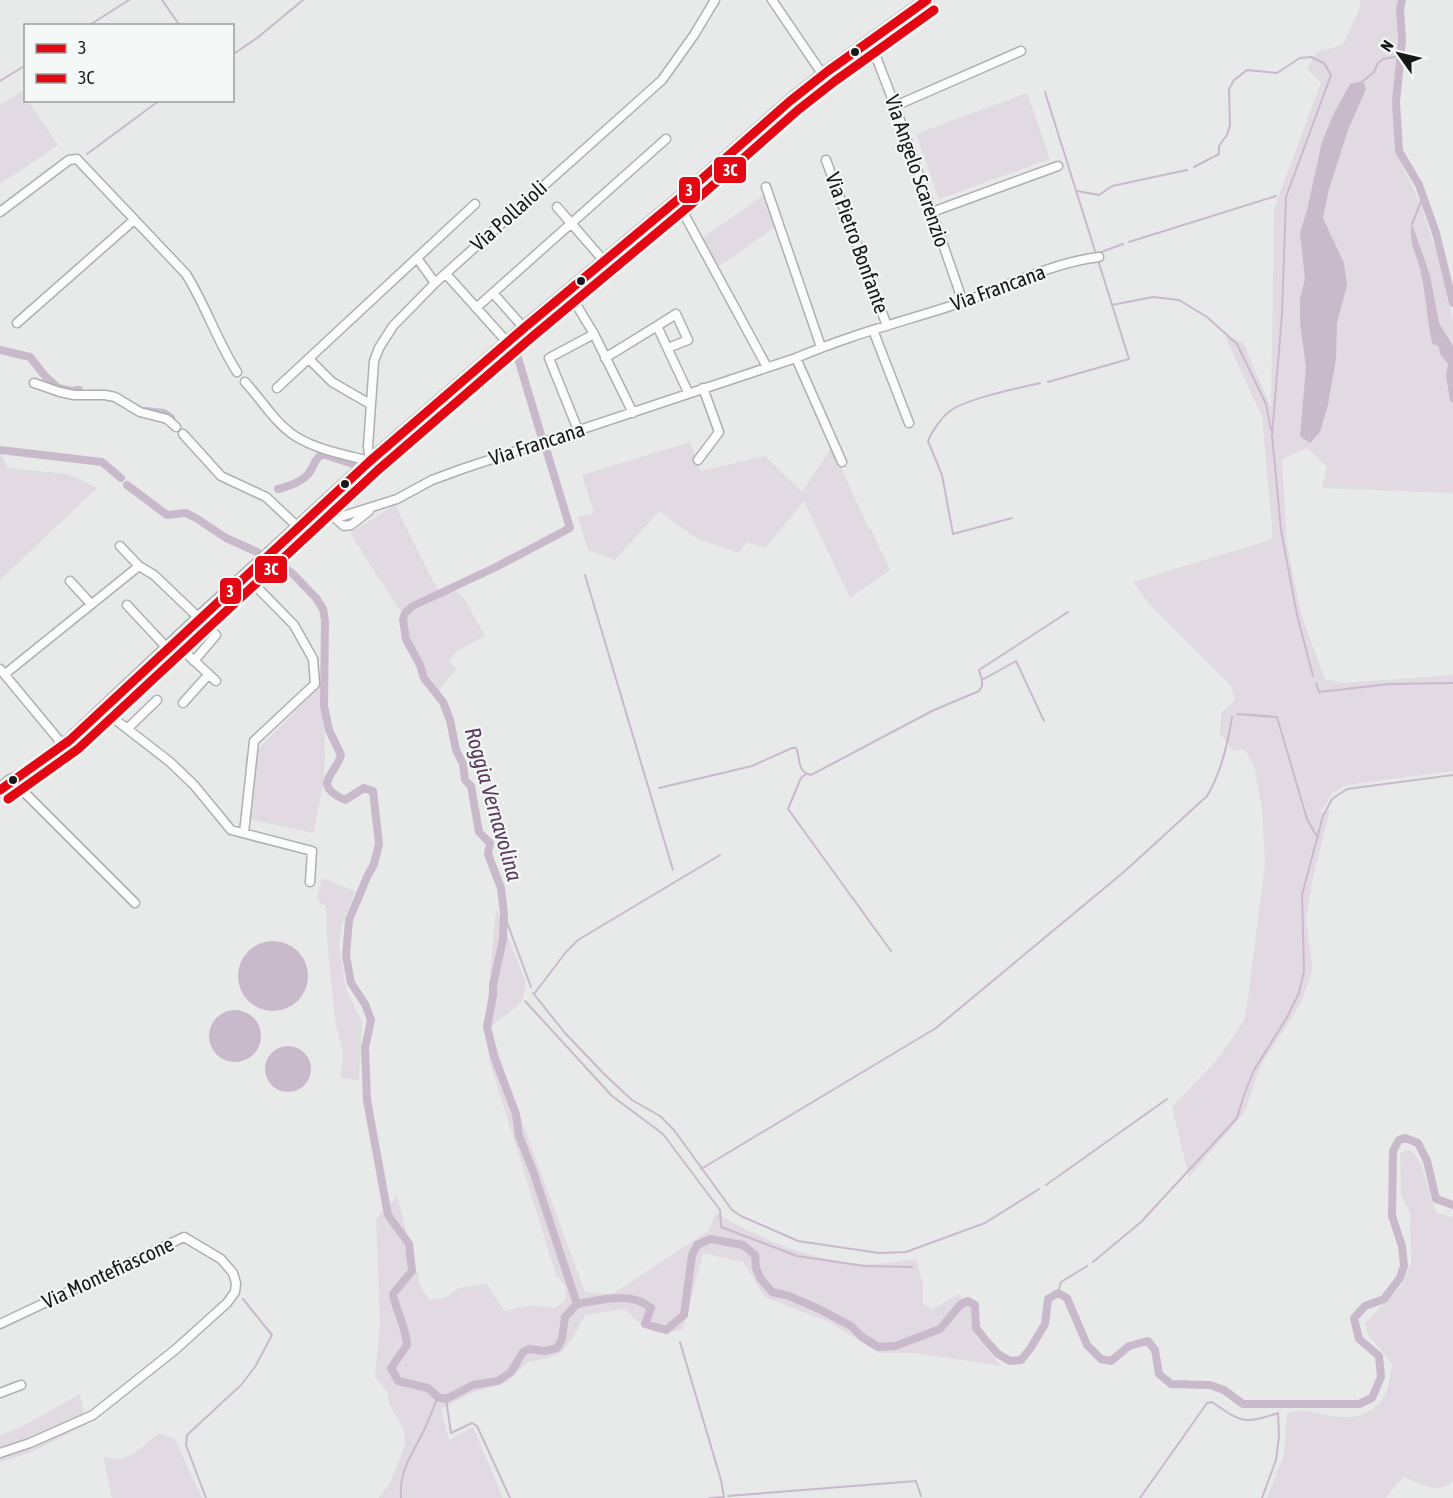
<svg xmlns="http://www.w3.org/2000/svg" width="1453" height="1498" font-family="'Asap Condensed',sans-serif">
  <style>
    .green { fill: #e1dae2 }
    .water { fill: #c9bacb }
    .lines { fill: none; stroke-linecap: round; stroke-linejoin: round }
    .stream { stroke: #c9bacb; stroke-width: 2 }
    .canal { stroke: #c9bacb; stroke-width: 8 }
    .minor-casing { stroke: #aeb0af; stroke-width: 11 }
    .secondary-casing { stroke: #aeb0af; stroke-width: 15 }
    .minor { stroke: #fcfcfc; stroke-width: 8 }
    .secondary { stroke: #fcfcfc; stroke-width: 12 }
    .bus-1-casing { stroke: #f4f8f6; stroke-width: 14 }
    .bus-2-casing { stroke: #f4f8f6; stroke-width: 14 }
    .bus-1 { stroke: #e30613; stroke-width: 9 }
    .bus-2 { stroke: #e30613; stroke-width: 9 }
    .bus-dot { fill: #171918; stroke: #f4f8f6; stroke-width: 2 }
    .labels { text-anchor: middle; stroke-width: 4.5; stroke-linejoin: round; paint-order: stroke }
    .street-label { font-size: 21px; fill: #171918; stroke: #f4f8f6 }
    .water-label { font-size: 22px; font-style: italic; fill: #5c3b60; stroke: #f4f8f6 }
    .line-badge { stroke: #f4f8f6; stroke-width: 2 }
    .badge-label { font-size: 16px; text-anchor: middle; font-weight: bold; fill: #fff }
  </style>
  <rect width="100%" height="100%" fill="#e8eae9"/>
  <!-- green -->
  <path class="green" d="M1361,0H1399L1394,95V149L1420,202L1437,255L1453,320V493L1322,488L1327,467L1307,448L1282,459L1287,543L1301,614L1325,679L1343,683L1453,675V771L1347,785L1333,792L1323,809L1317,813L1330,810L1312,881L1306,920L1313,969L1301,1003L1261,1065L1244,1113L1189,1177L1172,1107L1217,1060L1244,1020L1247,1005L1265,864L1262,809L1254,766L1245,750H1237L1234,752L1220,734L1221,713L1235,700L1231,686L1150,605L1133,582L1273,539L1262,417L1225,336L1243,342L1271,407L1274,209L1321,82L1307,69L1317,52L1343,45L1359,10Z
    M22,91L26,100L28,101L58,145L0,184V105Z
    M1027,93L1050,159L939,199L916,134Z
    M765,194L778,225L718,267L703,238Z
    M690,442L701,471L765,456L802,492L832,447L867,525L872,531L890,570L850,598L804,501L765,548L747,542L739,553L696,538L659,511L615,560L588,550L578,517L594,513L582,475Z
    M0,453L8,468L68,474L97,488L0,580Z
    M395,505L438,591L400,611L350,533Z
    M454,590L464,598L485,636L456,652L449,661L456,669L439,690C425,672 404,639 407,615Z
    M321,685L325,740L324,782L313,833L248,819L245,758L255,752Z
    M322,878L355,891L342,925L339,945L346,989L362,1022L359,1080L341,1078L343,1053L335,1020L327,939L326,906L320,903L317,897Z
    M496,908L525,980C526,1013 507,1007 491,1028L509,1086L585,1292L613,1294L708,1231L716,1213C762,1240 810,1260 864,1264C881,1265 899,1261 916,1259L923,1284V1303L932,1310L958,1294L972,1306L976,1337L1001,1366L915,1353H879L831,1323L765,1297L743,1262L703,1253L683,1329C654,1340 645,1327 624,1309L585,1315L574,1336L562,1352L549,1358L528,1362L507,1382L469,1394L441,1409L449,1440L473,1427L503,1498H379L390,1483L405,1445L404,1430L389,1403L388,1393L375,1377L380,1325L376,1219L397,1196L421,1287L429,1300L445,1298L459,1288L487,1284L504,1311L531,1305L554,1308L565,1301L566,1287L556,1275L490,1063L485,1033Z
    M1405,1150L1412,1151L1421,1164L1436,1213L1453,1217V1481C1438,1496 1420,1483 1403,1477L1386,1498H1267L1284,1455L1287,1413C1303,1409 1312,1412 1327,1415C1349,1420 1371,1418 1384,1396C1389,1388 1390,1374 1392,1364L1368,1335L1365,1323L1402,1285L1411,1263L1410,1213L1401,1196L1400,1154Z
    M80,1394L86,1425L30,1453L0,1462V1435L21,1427Z
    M159,1433L175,1439L202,1498H112L103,1456C125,1468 142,1446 159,1433Z"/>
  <!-- water -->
  <path class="water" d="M1363,81L1366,89L1348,130L1329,189L1323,218L1344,263L1347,285L1337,323L1336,359L1328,405L1320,432L1310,443L1300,436L1306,367L1300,323V299L1305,279L1300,233L1307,210L1322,142L1333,115L1350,84Z
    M1412,224L1430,275L1439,323L1453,346V403L1450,401L1446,375L1448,364L1440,354L1439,347L1432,343C1427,320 1426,296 1421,273C1418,257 1407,240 1412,224Z
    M238 976a35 35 0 1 1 70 0a35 35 0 1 1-70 0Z
    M209 1036a26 26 0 1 1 52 0a26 26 0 1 1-52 0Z
    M265 1069a23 23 0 1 1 46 0a23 23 0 1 1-46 0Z"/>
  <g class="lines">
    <!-- stream -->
    <path class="stream" d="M162,0L180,26
      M88,26L129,0
      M232,55L257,38L303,0
      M0,81L26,65
      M1363,81L1374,72L1378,63L1383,59L1400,56
      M1045,92L1096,254L1123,244
      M87,154L160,100
      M1194,167L1219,154V146L1227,135L1230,125L1229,89L1234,80L1247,70L1277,73L1300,58L1311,57L1324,63L1331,75L1286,197L1282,314L1272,435L1281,530L1297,615L1313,676
      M1077,191L1099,195L1112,186L1187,170
      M1412,224L1423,197
      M1129,242L1276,196
      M1112,305L1153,297L1179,300L1207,317L1237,344L1266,404L1271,430
      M1048,382L1129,359L1098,260
      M1012,518L953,534L942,475L928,441C932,431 941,418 950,411C965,399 1019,388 1040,383
      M585,575L673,870
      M982,680L979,670L1068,612
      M1316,683L1319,692L1390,684L1453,683
      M1237,714L1277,717L1307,819L1316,835
      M806,774L801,778L788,809L891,951
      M659,788L752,766L792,748H796C801,758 796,772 811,775L932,711L979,691L982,686V680L1016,661L1044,721
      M504,914L531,987
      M533,993L565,1033L605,1075L632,1100L660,1116L674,1130L732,1210L741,1216L798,1241L879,1253L906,1252L985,1223L1039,1189
      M534,994L566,952L578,940L720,855
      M525,1001L612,1096L663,1134L720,1210L721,1227L797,1256L864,1266L912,1267
      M701,1169L936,1028L1125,871L1207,796C1221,773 1228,743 1232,717
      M1046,1185L1167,1099
      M1093,1262L1141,1222L1237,1118L1244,1095L1254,1070L1286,1019L1299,993L1304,971L1302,895L1323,816L1332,799L1347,789L1453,775
      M1058,1293L1061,1282L1087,1266
      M680,1342L721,1480L724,1497L709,1498
      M446,1399L451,1433L472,1423L477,1426L510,1498
      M728,1496L916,1481L921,1496
      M206,1498L186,1445L187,1435L241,1385L255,1367L272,1335L243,1299
      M401,1498C399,1472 410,1458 421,1436C428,1424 432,1410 438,1397
      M1140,1498L1207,1403L1212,1402C1241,1422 1243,1425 1278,1413L1279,1436L1276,1460L1262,1498"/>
    <!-- canal -->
    <path class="canal" d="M1402,0L1400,9L1402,40L1396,102L1399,151L1419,185L1436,233L1453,303
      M515,348L541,435
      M0,350L30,357L45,376L58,388L72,391L79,390
      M146,411L164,413L171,418
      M0,450L102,462L121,478
      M547,452L570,528L496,567L413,606L405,613L403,620L406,639L420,665L424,678L443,702L450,720L456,750L463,764L465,780L471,786L479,832L490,843L488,854L501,888L504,914L503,939L493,985V995L487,1027L494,1056L516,1114L519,1136L533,1171L577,1304
      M127,485L167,515L186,513L196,518L226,538L255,551L292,573L316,598L323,609L325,621L324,706L329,730L341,755C335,776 311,784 345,800L364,788L373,791L379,844L374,864L367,877L349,920L346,956L351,983L365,1004L371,1020L365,1048L367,1100L388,1215L409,1244L412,1271L393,1294C396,1311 406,1327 407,1345L391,1368L398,1381L428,1388L438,1397L446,1399L473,1385L498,1381L511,1372L523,1352L529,1349L545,1351L557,1348L562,1339L565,1317L577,1304C600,1300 632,1291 651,1308L645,1324L666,1330L684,1315L692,1255L697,1245L710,1239L743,1245L755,1255L756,1268L761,1279L772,1292L789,1296L819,1309L851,1326L862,1337L878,1347L895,1346L940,1329L961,1304L968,1301L975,1305L976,1328L987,1342L998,1354L1010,1361L1021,1360L1030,1349L1045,1324L1048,1299L1058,1293L1067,1298L1087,1345L1101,1359L1111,1361L1129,1346L1148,1341L1155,1350L1159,1374L1171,1384L1210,1385L1224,1390L1243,1404H1359L1372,1398L1381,1377L1379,1356L1359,1339L1354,1318L1365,1306L1384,1299L1400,1278L1404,1266L1402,1246L1392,1216L1393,1151L1399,1140L1405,1138L1418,1143L1427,1161L1436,1199L1453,1205
      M278,489C290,486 305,481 311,470C315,463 315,459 322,454L353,464"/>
    <defs>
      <path id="minor" d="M772,0L823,75
        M870,41L895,106L963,302
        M895,106L1021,51
        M826,160L887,326
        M766,187L821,347
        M677,201L767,367
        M557,207L604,261
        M0,212L69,160L77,159L186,274C206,306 217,341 237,372
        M932,212L1058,166
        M417,258L435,283
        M446,274L507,342
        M568,291L594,334L633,413
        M493,293L524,328
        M476,308L666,139
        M17,323L134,220
        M657,326L676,314L688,340L668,348
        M873,330L909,423
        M605,358L657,326L688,392
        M796,358L842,462
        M309,359L332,382L370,404
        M245,382C261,399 275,423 295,436C317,450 346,455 370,461L368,447L374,361L379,348L393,326L435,283L662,80L694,35L715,0
        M34,383L60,392L74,395H105L115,397L140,412L167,419L176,427
        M277,388L475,204
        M578,430L549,358L594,334
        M183,434L221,476L266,497L299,528
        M698,460L719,432L703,388
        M322,506L344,526L351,525L369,511
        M337,518L397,499L432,480L462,469L796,358C849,335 905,321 960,303C1006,287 1050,263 1099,257
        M120,546L139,566
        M70,581L91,604
        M127,605L167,648
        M174,642L216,681
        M194,661L216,635L197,620
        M0,669L63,745
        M5,674L139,566L154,575L199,618
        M183,703L209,674
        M103,710L170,762L194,785L231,830L312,851L310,882
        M127,729L157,700
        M9,782L20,788L135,903
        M244,833L254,741L315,684L313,659L294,625L246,576
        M0,1324L184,1237L221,1259L233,1273L236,1283L235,1292L227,1303L176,1349L93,1415L30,1443L0,1453
        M0,1393L21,1385"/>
      <path id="secondary" d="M0,790L9,782L23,775L70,740L199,618L370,461L524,328L687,192L790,101L828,71L927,0"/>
    </defs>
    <!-- minor casing -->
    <use href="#minor" class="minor-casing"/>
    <!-- secondary casing -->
    <use href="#secondary" class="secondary-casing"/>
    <!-- minor -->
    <use href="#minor" class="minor"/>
    <!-- secondary -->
    <use href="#secondary" class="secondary"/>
    <defs>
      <path id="bus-1" d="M0,790L70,740L370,461L524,328L687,192L790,101L828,71L927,0"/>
      <path id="bus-2" d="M8,799L78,749L378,470L532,337L695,201L798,110L835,81L934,10"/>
    </defs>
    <!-- bus-1 casing -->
    <use href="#bus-1" class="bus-1-casing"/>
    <!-- bus-2 casing -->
    <use href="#bus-2" class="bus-2-casing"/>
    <!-- bus-1 -->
    <use href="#bus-1" class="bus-1"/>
    <!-- bus-2 -->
    <use href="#bus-2" class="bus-2"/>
  </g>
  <!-- markers -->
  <g class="bus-dot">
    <circle cx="855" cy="52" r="5"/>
    <circle cx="581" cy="281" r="5"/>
    <circle cx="345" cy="484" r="5"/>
    <circle cx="13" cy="780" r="5"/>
  </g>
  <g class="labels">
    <!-- street labels -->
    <g class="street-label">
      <text transform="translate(917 171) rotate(71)" y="7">Via Angelo Scarenzio</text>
      <text transform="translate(509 216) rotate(-42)" y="7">Via Pollaioli</text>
      <text transform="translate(857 243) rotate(70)" y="7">Via Pietro Bonfante</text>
      <text transform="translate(998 288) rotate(-20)" y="7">Via Francana</text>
      <text transform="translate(537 444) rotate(-18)" y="7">Via Francana</text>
      <text transform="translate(108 1273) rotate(-25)" y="7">Via Montefiascone</text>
    </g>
    <!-- water labels -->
    <g class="water-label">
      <text transform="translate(494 804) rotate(74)" y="8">Roggia Vernavolina</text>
    </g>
  </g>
  <g class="line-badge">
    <rect x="713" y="156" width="34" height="28" rx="6" fill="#e30613"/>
    <rect x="678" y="176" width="23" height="28" rx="6" fill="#e30613"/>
    <rect x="254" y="555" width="34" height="29" rx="6" fill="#e30613"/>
    <rect x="219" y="577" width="23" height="28" rx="6" fill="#e30613"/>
  </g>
  <g class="badge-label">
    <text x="730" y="176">3C</text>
    <text x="689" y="196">3</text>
    <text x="271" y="575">3C</text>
    <text x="230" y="597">3</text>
  </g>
  <!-- legend -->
  <rect x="24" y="24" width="210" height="78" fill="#f4f8f6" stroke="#9c9f9d" stroke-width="1.5"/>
  <rect x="36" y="44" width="30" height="9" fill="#e30613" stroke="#9c9f9d" stroke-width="1.5"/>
  <text x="78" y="54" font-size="18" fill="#171918">3</text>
  <rect x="36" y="74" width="30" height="9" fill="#e30613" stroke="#9c9f9d" stroke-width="1.5"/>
  <text x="78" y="84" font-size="18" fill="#171918">3C</text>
  <!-- north arrow -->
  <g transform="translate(1399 54) rotate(304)" stroke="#f4f8f6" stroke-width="4.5" paint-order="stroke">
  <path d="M0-4.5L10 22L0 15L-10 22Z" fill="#171918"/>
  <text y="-9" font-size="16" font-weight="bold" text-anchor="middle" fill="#171918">N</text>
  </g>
</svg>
